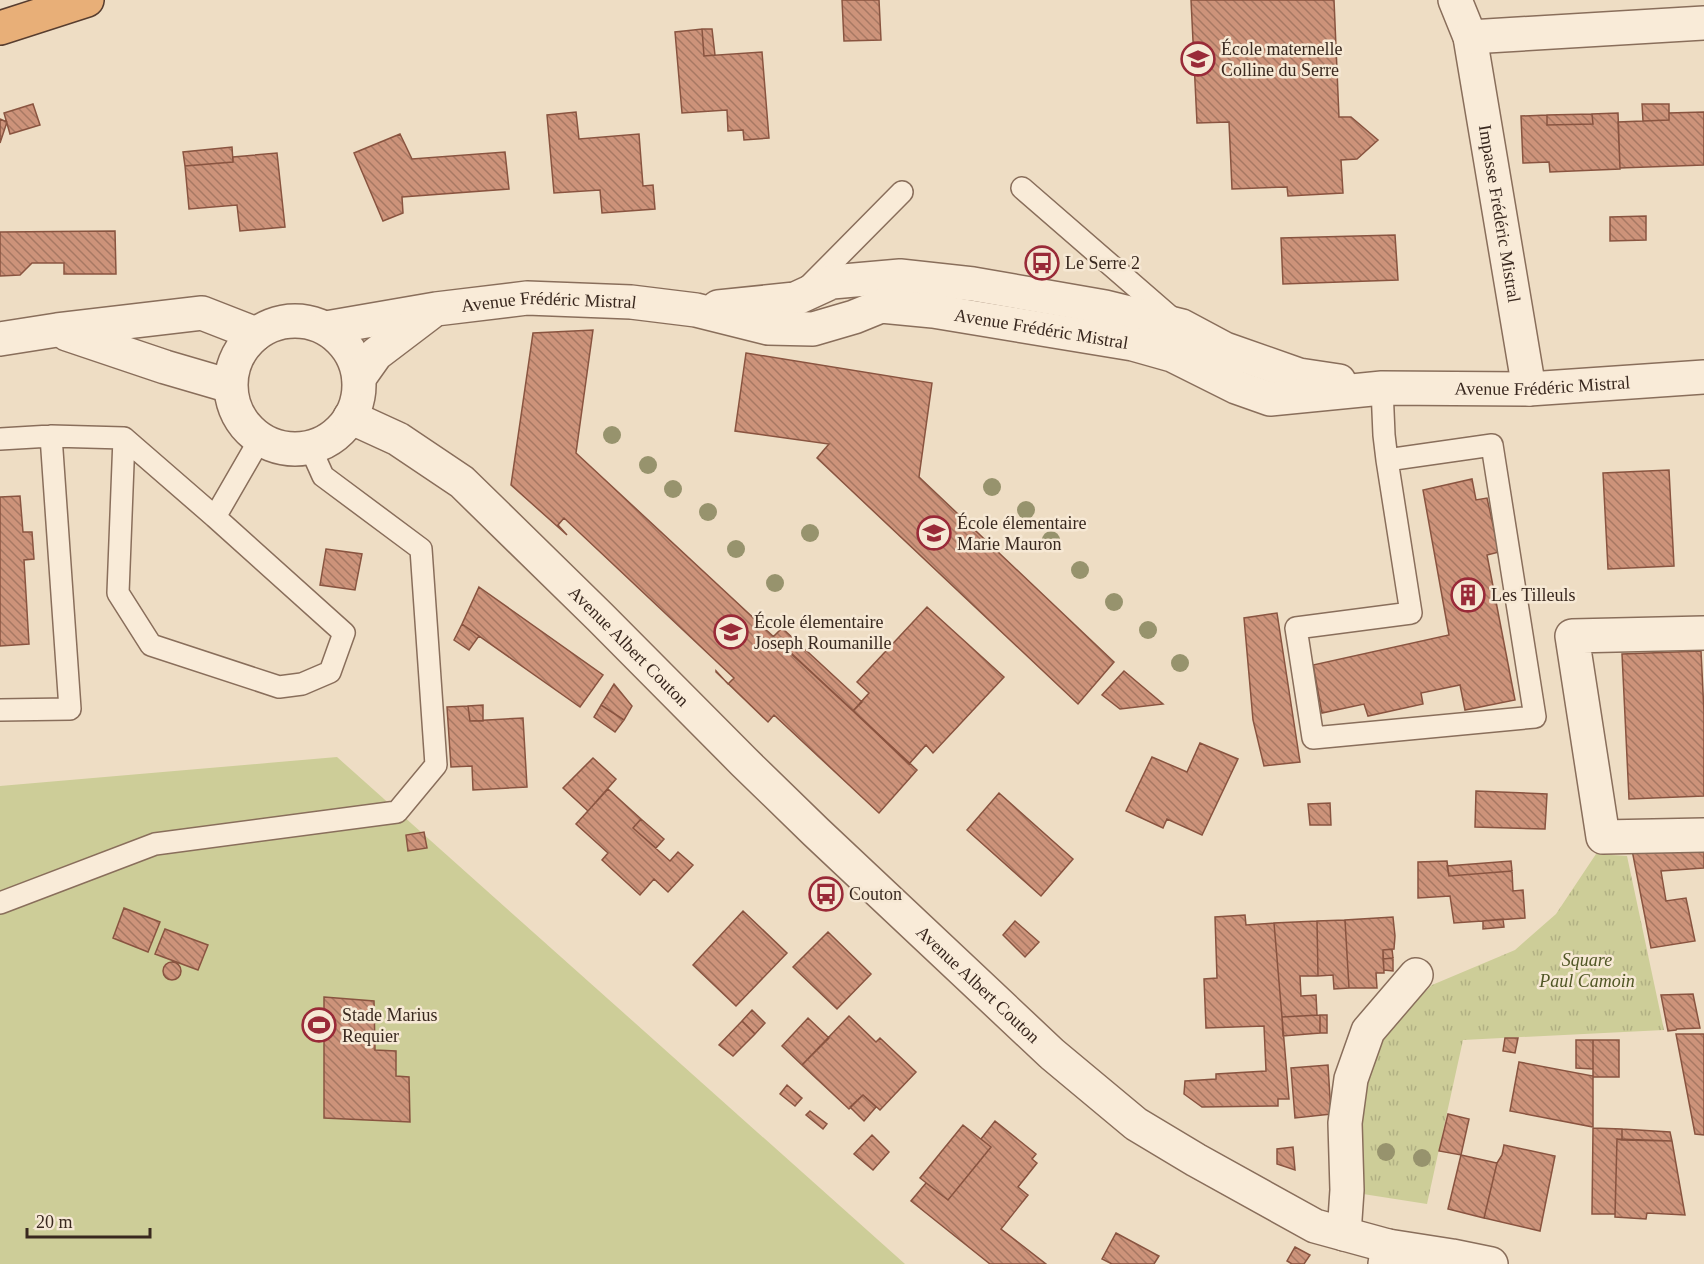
<svg xmlns="http://www.w3.org/2000/svg" width="1704" height="1264" font-family="Georgia,serif">
  <style>
    .park { fill: url(#park-tufts) }
    .pitch { fill: #cdcd98 }
    .building { fill: url(#building-back-hatch); stroke: #895440; stroke-width: 1.5 }
    .lines { fill: none; stroke-linecap: round; stroke-linejoin: round }
    .service-casing { stroke: #896e5b; stroke-width: 24 }
    .minor-casing { stroke: #896e5b; stroke-width: 36 }
    .tertiary-casing { stroke: #896e5b; stroke-width: 36 }
    .trunk-casing { stroke: #573d2f; stroke-width: 36 }
    .service { stroke: #f9ebd8; stroke-width: 21 }
    .minor { stroke: #f9ebd8; stroke-width: 33 }
    .tertiary { stroke: #f9ebd8; stroke-width: 33 }
    .trunk { stroke: #e8af78; stroke-width: 33 }
    .tree { fill: #97936d }
    .labels { text-anchor: middle; stroke-width: 5; stroke-linejoin: round; paint-order: stroke }
    .poi-label { font-size: 18px; fill: #39281f; stroke: #f6e8d4; text-anchor: start }
    .street-label { font-size: 18px; fill: #39281f; stroke: #f6e8d4 }
    .park-label { font-size: 18px; font-style: italic; fill: #505625; stroke: #f6e8d4 }
  </style>
  <defs>
    <pattern id="park-tufts" width="24" height="20" patternUnits="userSpaceOnUse" patternTransform="scale(1.5)"><rect width="24" height="20" fill="#cdcd98"/><path d="M3 7l-1-3M5 7V3M7 7l1-3M15 17l-1-3M17 17v-4M19 17l1-3" fill="none" stroke="#b1b083"/></pattern>
    <pattern id="building-back-hatch" width="6" height="6" patternUnits="userSpaceOnUse" patternTransform="scale(1.5)"><rect width="6" height="6" fill="#cd937a"/><path d="M-1 5l2 2M0 0l6 6M5-1l2 2" fill="none" stroke="#a77863"/></pattern>
  </defs>
  <rect width="100%" height="100%" fill="#eeddc4"/>
  <!-- park -->
  <path class="park" d="M1596,854L1627,856L1664,1030L1463,1040L1427,1204L1363,1194L1361,1152L1362,1097L1381,1036L1432,985L1515,950L1556,914Z"/>
  <!-- pitch -->
  <path class="pitch" d="M337,757L905,1264H0V786Z"/>
  <!-- building -->
  <path class="building" d="M842,0H879L881,40L844,41Z
    M1191,0H1334L1339,117H1351L1378,140L1357,159L1341,160L1343,193L1288,196L1287,187L1232,189L1229,122L1197,123Z
    M702,29L704,56L762,52L769,138L744,140L743,130L728,131L727,110L682,113L675,32Z
    M702,29H712L715,55L704,56Z
    M33,104L40,125L10,134L4,113Z
    M1642,104H1669V120L1643,121Z
    M576,112L579,139L639,134L643,186L653,185L655,209L602,213L600,190L554,193L547,115Z
    M1704,112V165L1620,168L1618,122L1669,120V113Z
    M1618,113L1620,169L1550,172L1549,162L1523,163L1521,116L1547,115V125L1593,124L1592,114Z
    M1592,114L1593,124L1547,125V115Z
    M0,119L7,122L0,143Z
    M400,134L412,159L505,152L509,189L402,197L403,213L383,221L354,153Z
    M232,147L233,162L185,166L183,152Z
    M277,153L285,227L240,231L237,205L189,209L185,166L233,162V157Z
    M1646,216V240L1610,241V217Z
    M115,231L116,274H64V263H32L20,275L0,276V232Z
    M1395,235L1398,280L1283,284L1281,238Z
    M593,330L576,453L917,770L879,813L774,715L768,722L716,672V671L728,684L734,678L564,518L558,525L567,535L511,485L533,333Z
    M746,353L932,383L919,477L1114,662L1078,704L817,458L829,444L735,431Z
    M1669,470L1674,566L1608,569L1603,473Z
    M1472,479L1476,500L1487,498L1499,552L1487,555L1515,700L1465,710L1460,685L1421,693L1423,704L1368,716L1364,704L1322,713L1313,665L1449,635L1423,490Z
    M20,496L23,532H32L34,559L24,560L29,644L0,646V497Z
    M326,549L362,554L355,590L320,585Z
    M479,587L603,675L580,707L462,624Z
    M927,607L1004,677L933,753L926,745L909,764L853,711L869,693L857,682Z
    M1277,613L1300,762L1264,766L1253,720L1244,618Z
    M462,624L479,636L469,650L454,640Z
    M782,628L862,702L853,711L773,637Z
    M1701,651L1704,712V796L1629,799L1622,654Z
    M1124,671L1163,704L1120,709L1102,695Z
    M614,684L632,706L624,720L601,705Z
    M483,705V721H470L468,706Z
    M601,705L624,720L615,732L594,717Z
    M468,706L470,721L523,718L527,787L473,790L472,766L451,767L447,707Z
    M1200,743L1238,759L1202,835L1167,819L1163,828L1126,811L1152,757L1187,772Z
    M593,758L616,779L588,811L563,788Z
    M608,789L641,819L633,828L670,861L678,852L693,865L668,892L654,879L640,895L602,860L608,853L576,824Z
    M1476,791L1547,794L1545,829L1475,827Z
    M999,793L1073,859L1041,896L967,830Z
    M1330,803L1331,825H1310L1308,804Z
    M641,819L664,839L656,848L633,828Z
    M424,832L427,848L408,851L406,835Z
    M1704,847V868L1661,871L1666,901L1686,898L1695,941L1651,948L1632,850Z
    M1447,861L1449,876L1512,871L1513,891L1523,890L1525,918L1454,923L1450,896L1418,898V862Z
    M1511,861L1512,871L1449,876L1447,866Z
    M124,908L160,922L148,952L113,938Z
    M743,911L787,953L736,1006L693,965Z
    M1245,915L1246,925L1274,923L1289,1099H1278V1106L1202,1107L1184,1094L1185,1081L1216,1079V1074L1266,1071L1264,1026L1206,1028L1204,979L1217,978L1215,917Z
    M1393,917L1395,936L1394,949L1383,950L1384,973H1376L1377,988H1349L1345,920Z
    M1503,919L1504,927L1483,929V921Z
    M1345,920L1349,988L1334,989L1333,975L1318,976L1317,921Z
    M1015,921L1039,942L1025,957L1003,935Z
    M1317,921L1318,976H1300L1301,996L1316,995L1317,1015L1282,1017L1274,923Z
    M165,929L208,945L198,970L155,954Z
    M828,932L871,974L837,1009L793,967Z
    M1392,949L1393,958L1383,959V950Z
    M1393,958V971L1384,970L1383,959Z
    M163 971a9 9 0 1 1 18 0a9 9 0 1 1-18 0Z
    M1693,994L1700,1028L1677,1029L1676,1030L1668,1031L1661,995Z
    M324,997L374,1001L375,1050L396,1051V1076L409,1077L410,1122L324,1118Z
    M752,1010L765,1023L755,1034L742,1021Z
    M1320,1015H1327V1033H1320Z
    M1320,1015V1033L1283,1036L1282,1017Z
    M849,1016L876,1042L880,1038L916,1072L880,1110L863,1095L849,1109L802,1065Z
    M808,1018L829,1038L802,1065L782,1046Z
    M742,1021L755,1034L733,1056L719,1045Z
    M1676,1034H1704V1135L1695,1134Z
    M1505,1038H1518L1515,1053L1503,1051Z
    M1576,1040H1593V1069L1576,1068Z
    M1593,1040H1619V1077H1593Z
    M1519,1062L1593,1076V1127L1510,1111Z
    M1328,1065L1331,1114L1295,1118L1291,1068Z
    M787,1085L802,1098L795,1106L780,1094Z
    M863,1095L876,1107L864,1121L850,1107Z
    M810,1111L827,1124L823,1129L806,1115Z
    M1448,1114L1469,1119L1461,1155L1439,1151Z
    M995,1121L1036,1154L1032,1159L1037,1163L1018,1187L1028,1195L1001,1229L1046,1264H990L911,1201L926,1183L948,1200L991,1147L981,1139Z
    M963,1125L991,1147L948,1200L920,1178Z
    M1593,1128L1622,1129V1140L1617,1139L1615,1214H1592Z
    M1622,1129L1670,1132L1672,1141L1622,1140Z
    M872,1135L889,1152L873,1170L854,1154Z
    M1617,1139L1672,1141L1685,1215L1647,1213L1646,1219L1615,1217Z
    M1504,1145L1555,1156L1540,1231L1484,1218L1497,1163L1502,1155Z
    M1293,1147L1295,1170L1277,1164V1149Z
    M1461,1155L1497,1163L1484,1218L1448,1209Z
    M1116,1233L1159,1256L1154,1264H1112L1102,1259Z
    M1295,1247L1310,1255L1304,1264H1292L1287,1261Z"/>
  <g class="lines">
    <defs>
      <path id="service" d="M1022,188L1174,320
        M809,286L902,192
        M1382,388L1384,435L1387,460L1411,613L1296,628L1313,738L1535,717L1492,445L1387,460
        M124,438L118,593L151,645L279,687L302,684L330,672L344,633L215,517
        M0,439L51,436L124,438L215,517L260,439
        M0,710L70,709L51,436
        M0,903L155,844L397,812L436,765L421,549L323,476L310,447"/>
      <g id="minor">
        <path id="s1" d="M1455,0L1470,37L1529,389"/>
        <path d="M1470,37L1704,23"/>
        <path d="M1704,633L1572,636L1603,837L1704,835"/>
        <path d="M1344,1234L1347,1190L1345,1123L1351,1079L1368,1031L1416,975"/>
        <path d="M1385,1264L1388,1246L1452,1256L1491,1264"/>
      </g>
      <g id="tertiary">
        <path d="M718,307L795,299L832,282L900,276L973,284L1105,307L1182,326L1225,349L1299,375L1339,381"/>
        <circle cx="295" cy="385" r="64"/>
        <path id="s2" d="M326,328L436,309L527,298L631,302L696,310L768,328L813,329L854,317L881,306L933,311L1133,344L1172,355L1236,387L1270,399L1382,388L1529,389L1704,377"/>
        <path d="M67,334L165,367L230,386"/>
        <path d="M0,339L57,330L202,313L256,334"/>
        <path d="M359,378L376,354L430,313"/>
        <path id="s3" d="M350,417L398,439L462,482L600,617L744,762L816,832L1052,1054L1136,1124L1196,1160L1315,1226L1388,1246L1389,1264"/>
      </g>
      <path id="trunk" d="M0,28L87,0"/>
    </defs>
    <!-- service casing -->
    <use href="#service" class="service-casing"/>
    <!-- minor casing -->
    <use href="#minor" class="minor-casing"/>
    <!-- tertiary casing -->
    <use href="#tertiary" class="tertiary-casing"/>
    <!-- trunk casing -->
    <use href="#trunk" class="trunk-casing"/>
    <!-- service -->
    <use href="#service" class="service"/>
    <!-- minor -->
    <use href="#minor" class="minor"/>
    <!-- tertiary -->
    <use href="#tertiary" class="tertiary"/>
    <!-- trunk -->
    <use href="#trunk" class="trunk"/>
  </g>
  <!-- trees -->
  <g class="tree">
    <circle cx="612" cy="435" r="9"/>
    <circle cx="648" cy="465" r="9"/>
    <circle cx="992" cy="487" r="9"/>
    <circle cx="673" cy="489" r="9"/>
    <circle cx="1026" cy="510" r="9"/>
    <circle cx="708" cy="512" r="9"/>
    <circle cx="810" cy="533" r="9"/>
    <circle cx="1051" cy="540" r="9"/>
    <circle cx="736" cy="549" r="9"/>
    <circle cx="1080" cy="570" r="9"/>
    <circle cx="775" cy="583" r="9"/>
    <circle cx="1114" cy="602" r="9"/>
    <circle cx="1148" cy="630" r="9"/>
    <circle cx="1180" cy="663" r="9"/>
    <circle cx="1386" cy="1152" r="9"/>
    <circle cx="1422" cy="1158" r="9"/>
  </g>
  <!-- icons -->
  <defs>
    <symbol id="school-ring" viewBox="-11 -11 22 22"><circle r="9.5" fill="#f6e8d4" stroke="#992a38" stroke-width="1.5"/><path d="M0-5L7-2L0 1L-7-2ZM-4 1L0 2.5L4 1V4Q0 6-4 4Z" fill="#992a38"/></symbol>
    <symbol id="bus-ring" viewBox="-11 -11 22 22"><circle r="9.5" fill="#f6e8d4" stroke="#992a38" stroke-width="1.5"/><path d="M-5-6H5V4H4V6H2V4H-2V6H-4V4H-5ZM-3.5-4V0h7V-4ZM-3.5 1.2v1.5H-2V1.2ZM2 1.2v1.5H3.5V1.2Z" fill="#992a38"/></symbol>
    <symbol id="building-ring" viewBox="-11 -11 22 22"><circle r="9.5" fill="#f6e8d4" stroke="#992a38" stroke-width="1.5"/><path d="M-4-6H4V6H1V3H-1V6H-4ZM-2.5-4.3h1.7v1.8h-1.7ZM.8-4.3h1.7v1.8H.8ZM-2.5-1h1.7V.8h-1.7ZM.8-1h1.7V.8H.8Z" fill="#992a38"/></symbol>
    <symbol id="stadium-ring" viewBox="-11 -11 22 22"><circle r="9.5" fill="#f6e8d4" stroke="#992a38" stroke-width="1.5"/><path d="M0-5a6.5 5 0 1 0 0 10a6.5 5 0 1 0 0-10ZM-3.5-1.8h7v3.6h-7Z" fill="#992a38"/></symbol>
  </defs>
  <g fill-rule="evenodd">
    <use href="#school-ring" x="1179" y="40" width="38" height="38"/>
    <use href="#bus-ring" x="1023" y="244" width="38" height="38"/>
    <use href="#school-ring" x="915" y="514" width="38" height="38"/>
    <use href="#building-ring" x="1449" y="576" width="38" height="38"/>
    <use href="#school-ring" x="712" y="613" width="38" height="38"/>
    <use href="#bus-ring" x="807" y="875" width="38" height="38"/>
    <use href="#stadium-ring" x="300" y="1006" width="38" height="38"/>
  </g>
  <g class="labels">
    <!-- poi labels -->
    <g class="poi-label">
      <text x="1221" y="55">École maternelle<tspan x="1221" dy="21">Colline du Serre</tspan></text>
      <text x="1065" y="269">Le Serre 2</text>
      <text x="957" y="529">École élementaire<tspan x="957" dy="21">Marie Mauron</tspan></text>
      <text x="1491" y="601">Les Tilleuls</text>
      <text x="754" y="628">École élementaire<tspan x="754" dy="21">Joseph Roumanille</tspan></text>
      <text x="849" y="900">Couton</text>
      <text x="342" y="1021">Stade Marius<tspan x="342" dy="21">Requier</tspan></text>
    </g>
    <!-- street labels -->
    <g class="street-label">
      <text dy="6" stroke="none"><textPath href="#s1" startOffset="219">Impasse Frédéric Mistral</textPath></text>
      <text dy="6" stroke="none"><textPath href="#s2" startOffset="225">Avenue Frédéric Mistral</textPath></text>
      <text dy="6" stroke="none"><textPath href="#s2" startOffset="726">Avenue Frédéric Mistral</textPath></text>
      <text dy="6" stroke="none"><textPath href="#s2" startOffset="1240">Avenue Frédéric Mistral</textPath></text>
      <text dy="6" stroke="none"><textPath href="#s3" startOffset="364">Avenue Albert Couton</textPath></text>
      <text dy="6" stroke="none"><textPath href="#s3" startOffset="850">Avenue Albert Couton</textPath></text>
    </g>
    <!-- park labels -->
    <g class="park-label">
      <text x="1587" y="966">Square<tspan x="1587" dy="21">Paul Camoin</tspan></text>
    </g>
  </g>
  <!-- scale -->
  <path d="M27 1228v9h123v-9" fill="none" stroke="#39281f" stroke-width="3"/>
  <text x="36" y="1228" font-size="18" fill="#39281f" stroke="#f6e8d4" stroke-width="4.5" paint-order="stroke">20 m</text>
</svg>
